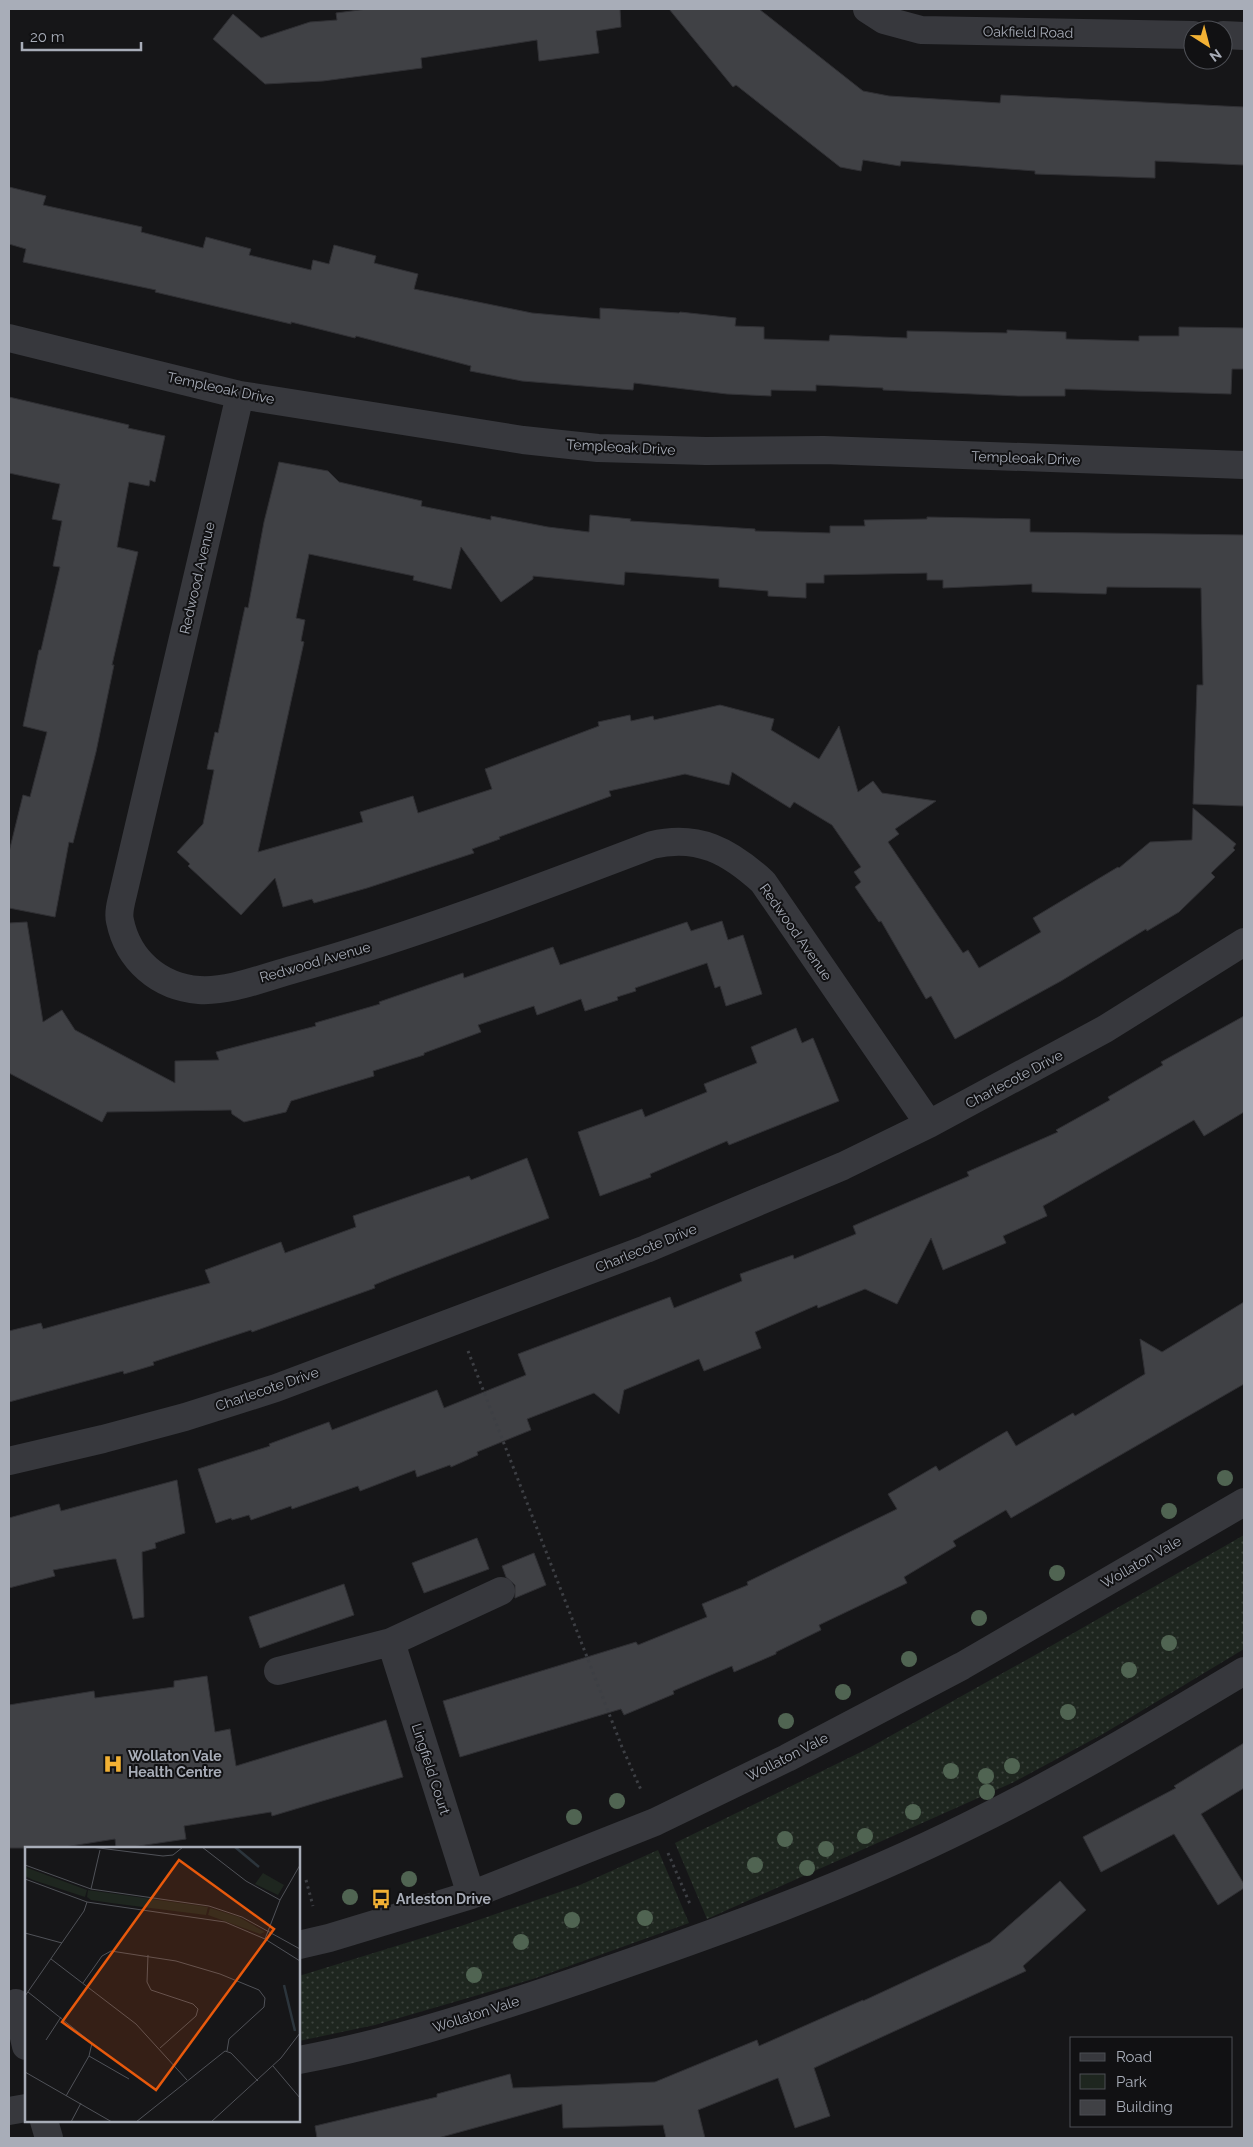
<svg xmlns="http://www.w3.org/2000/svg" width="1253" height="2147" font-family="Raleway,sans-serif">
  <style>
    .green { fill: url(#green-dots) }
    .building { fill: #404145; stroke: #303034 }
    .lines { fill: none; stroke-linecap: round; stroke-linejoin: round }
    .path { stroke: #3d3f44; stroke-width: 3; stroke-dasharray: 2.5 4; stroke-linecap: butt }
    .minor { stroke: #37383d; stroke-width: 28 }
    .tree { fill: #506452 }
    .labels { text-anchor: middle; stroke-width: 4; stroke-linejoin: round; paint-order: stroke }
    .street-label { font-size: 14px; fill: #a8adb8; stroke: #111113 }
    .poi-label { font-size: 14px; font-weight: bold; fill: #a8adb8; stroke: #111113; text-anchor: start }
    .inset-river { fill: none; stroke: #2c353c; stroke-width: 2.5 }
    .inset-road { fill: none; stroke: #505258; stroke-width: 1 }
    .view { fill: #e8590c; fill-opacity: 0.15; stroke: #e8590c; stroke-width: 2.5 }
    .inset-edge { fill: none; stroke: #a8adb8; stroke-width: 2.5 }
  </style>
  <defs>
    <pattern id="green-dots" width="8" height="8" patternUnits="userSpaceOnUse" patternTransform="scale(1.25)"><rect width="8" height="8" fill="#1e261f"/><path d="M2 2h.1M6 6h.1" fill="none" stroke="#3c433d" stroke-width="1.8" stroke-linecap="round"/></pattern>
  </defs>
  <rect width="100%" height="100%" fill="#161618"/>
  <!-- green -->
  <path class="green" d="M1244,1535V1649L1103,1734L1014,1782L707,1919L675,1843L867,1749L1044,1650Z
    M658,1850L689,1923L533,1979L375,2025L299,2041V1976L461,1926L580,1885Z"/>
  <!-- building -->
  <path class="building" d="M367,9H620L621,27L596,31L599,53L539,61L537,40L421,58L422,68L323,81L265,84L213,39L233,14L261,38L310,22L337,20L336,13Z
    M669,9H759L863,91L889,96L1000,103L1001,95L1244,107V165L1155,161V178L1035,174V171L901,161L900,166L863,160L861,171L840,167L736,85L733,87Z
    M9,187L46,196L43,205L142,227L141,232L203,248L206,237L251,249L249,255L311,270L313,260L329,264L334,245L376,256L374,263L418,274L414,289L532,313L600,319V308L679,313L680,312L736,318L735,326L764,327V339L829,341L830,335L907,338V331L1007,333V330L1066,332V339L1139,341V336H1179V327L1244,328V369H1232L1231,394L1065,389V396H1018L883,390V388L816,385V391L771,390V396L727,394L634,383L633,390L522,381L470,371L471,366L356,336L355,338L291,322V324L155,292L156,290L23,262L26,249L9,244Z
    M9,397L129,425L128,428L165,436L155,482L150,480L149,486L129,482L117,547L138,552L112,665H114L96,752L73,843L69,842L55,917L9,908V852L23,795L30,797L47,732L23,726L39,650H41L60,567L53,566L62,521L52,519L60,484L9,473Z
    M279,462L328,471L339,482L422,501L421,506L491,520V516L548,527L589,532L590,515L631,519L630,521L755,529V531L830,533V526H865L864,520L927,519V517L1030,519V532L1244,535V806L1193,804L1197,685H1203L1201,588L1107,587L1106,594L1032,592V584L943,588V580H927V573L824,575V583H806V598L768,596V591L719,587V579L625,572L624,585L533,576V579L501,602L461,547L451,589L413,580L414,576L309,554L296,618L305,620L301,641L304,642L258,852L363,822L360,812L413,796L418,813L492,789L485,769L599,726L598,722L630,715L631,721L653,716L654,720L720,705L774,719L771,730L819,759L839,726L858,792L873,781L882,793L936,801L895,829L899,834L888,842L963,953L968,950L979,968L1041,932L1033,918L1118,867L1119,868L1150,842L1192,840L1193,808L1236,844L1233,848L1235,850L1211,873L1215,877L1179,912L1147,931L1146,929L1061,981L955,1039L931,996L926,999L881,921L879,922L855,887L861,882L854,872L861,867L832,825L794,802L790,808L732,772L729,785L685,774L609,791L611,796L499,837L500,839L472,849L474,853L367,888L314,903L312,899L283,907L275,878L241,915L188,866L190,864L177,852L203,824L214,770L207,769L215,732L218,733L245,607L248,608L264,522Z
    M722,921L728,940L743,935L762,994L726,1006L720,986L715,988L707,963L635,988L636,991L617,997L618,1000L585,1011L581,999L537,1015L534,1006L478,1025L481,1032L424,1053V1055L373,1071L374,1076L291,1101L286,1112L244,1122L232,1114L231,1110L107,1112L102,1122L9,1073V923L27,922L43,1022L62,1010L75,1030L175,1083V1061L219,1060L216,1052L316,1026L315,1023L380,1004L379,1002L463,973L464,978L553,947L560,965L687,922L691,931Z
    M1244,1016V1112L1204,1136L1194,1120L1043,1206L1047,1216L1003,1236L1006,1243L943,1270L931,1238L897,1304L865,1289L818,1308L817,1305L755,1332L761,1348L704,1371L699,1359L624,1390L619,1414L594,1393L527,1419L531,1430L477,1452L478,1455L451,1467L450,1465L417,1477L415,1470L360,1491L358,1486L292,1509L291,1506L251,1520L249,1515L232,1520L231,1518L216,1523L198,1469L270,1446L269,1444L329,1422L332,1430L437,1390L444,1408L526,1375L518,1354L670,1297L674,1308L742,1281L740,1274L793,1255L794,1259L856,1234L853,1226L969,1176L967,1172L1058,1132L1056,1130L1110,1100L1108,1097L1163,1065L1161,1062Z
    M796,1028L802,1043L813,1038L839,1101L729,1145L727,1141L650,1174L651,1177L600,1196L578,1132L642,1109L645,1117L707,1092L704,1084L757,1063L751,1047Z
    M527,1158L549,1218L391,1278L374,1285L375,1288L252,1332L251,1330L153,1362L154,1365L124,1374L123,1371L9,1402V1331L41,1323L43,1329L210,1283L205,1270L281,1242L285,1253L356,1227L353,1216L469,1176L471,1180Z
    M1244,1302V1384L1011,1518L1006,1510L953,1541L956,1546L904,1577L907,1583L819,1625L821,1630L776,1652V1654L734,1672L732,1666L673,1691L674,1694L624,1715L621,1709L460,1757L443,1701L636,1642L638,1645L707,1617L702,1604L748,1585L747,1582L897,1509L888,1494L936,1466L939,1471L1007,1431L1016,1446L1073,1413L1075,1416L1145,1374L1140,1339L1162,1352Z
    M177,1480L185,1533L155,1543L156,1548L142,1552L144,1617L133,1619L116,1559H113L53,1570L55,1576L9,1588V1518L59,1504L61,1511Z
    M477,1538L489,1569L424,1593L412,1563Z
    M534,1553L546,1585L515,1598V1585L506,1577L502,1566Z
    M344,1584L354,1615L260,1648L249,1617Z
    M207,1676L215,1732L230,1729L236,1766L386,1720L403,1777L272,1816L271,1812L184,1826L186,1839L125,1848H116L115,1839L58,1848H9V1705L94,1691L95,1698L174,1687V1681Z
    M1244,1743V1788L1201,1814L1244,1884V1888L1218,1905L1174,1834L1101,1872L1083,1837L1176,1788L1174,1786Z
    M1060,1881L1086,1910L1023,1966L1026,1971L814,2068L830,2116L795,2128L778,2078L698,2110L705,2138H666L663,2125L563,2128L562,2104L438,2138H317L315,2126L437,2097V2094L510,2074L513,2088L655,2082L757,2040L759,2046L863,2000V2001L990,1942Z"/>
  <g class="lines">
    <!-- path -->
    <path class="path" d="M468,1351L622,1747L641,1790
      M668,1853L690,1904
      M306,1880L313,1906"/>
    <!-- minor -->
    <path class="minor" d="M867,9L884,20L921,30L1193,35
      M1223,35L1244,36
      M9,338L240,395L523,440L598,448L706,451L824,450L1244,465
      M240,395L123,894C121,902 118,913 120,921C128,960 159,987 199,990C230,992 265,977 295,969C416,935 534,890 652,845C698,834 729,851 763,882L929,1124
      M9,1461L103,1439L185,1417L276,1388L646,1249L843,1166L929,1124L1105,1029L1244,942
      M391,1642L471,1895
      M278,1671L391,1642L501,1591
      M299,1945L329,1938L471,1895L655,1822L787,1758L962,1666L1244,1502
      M16,2003L26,2046
      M299,2060C400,2041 494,2009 591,1976C719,1932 848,1886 970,1825C1064,1779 1154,1725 1244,1671
      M9,2111L26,2108
      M44,2121L49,2138"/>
  </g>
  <!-- trees -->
  <g class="tree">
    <circle cx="1225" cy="1478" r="8"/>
    <circle cx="1169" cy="1511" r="8"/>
    <circle cx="1057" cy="1573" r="8"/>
    <circle cx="979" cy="1618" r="8"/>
    <circle cx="1169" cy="1643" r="8"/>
    <circle cx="909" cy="1659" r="8"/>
    <circle cx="1129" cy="1670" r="8"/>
    <circle cx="843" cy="1692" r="8"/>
    <circle cx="1068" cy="1712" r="8"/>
    <circle cx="786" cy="1721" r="8"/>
    <circle cx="1012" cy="1766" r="8"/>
    <circle cx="951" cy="1771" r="8"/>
    <circle cx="986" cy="1776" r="8"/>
    <circle cx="987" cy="1792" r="8"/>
    <circle cx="617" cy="1801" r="8"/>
    <circle cx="913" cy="1812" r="8"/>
    <circle cx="574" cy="1817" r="8"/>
    <circle cx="865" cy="1836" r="8"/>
    <circle cx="785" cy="1839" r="8"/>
    <circle cx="826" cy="1849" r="8"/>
    <circle cx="755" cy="1865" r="8"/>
    <circle cx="807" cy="1868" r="8"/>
    <circle cx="409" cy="1879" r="8"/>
    <circle cx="350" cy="1897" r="8"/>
    <circle cx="645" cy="1918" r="8"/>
    <circle cx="572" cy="1920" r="8"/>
    <circle cx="521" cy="1942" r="8"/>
    <circle cx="474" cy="1975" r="8"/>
  </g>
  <!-- icons -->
  <defs>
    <symbol id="hospital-bare" viewBox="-9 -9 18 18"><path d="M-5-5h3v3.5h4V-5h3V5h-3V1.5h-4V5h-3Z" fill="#f2b134" stroke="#111113" stroke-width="2.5" paint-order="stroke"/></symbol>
    <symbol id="bus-bare" viewBox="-9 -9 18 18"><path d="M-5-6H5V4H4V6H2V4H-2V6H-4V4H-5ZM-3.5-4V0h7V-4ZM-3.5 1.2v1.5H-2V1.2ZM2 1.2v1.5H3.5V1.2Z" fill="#f2b134" stroke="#111113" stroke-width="2.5" paint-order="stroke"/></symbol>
  </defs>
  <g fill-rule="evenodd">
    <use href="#hospital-bare" x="99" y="1750" width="28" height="28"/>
    <use href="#bus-bare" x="367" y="1885" width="28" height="28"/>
  </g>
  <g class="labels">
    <!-- street labels -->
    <g class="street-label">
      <text transform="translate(1028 32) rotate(1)" y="5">Oakfield Road</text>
      <text transform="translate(221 388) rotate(12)" y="5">Templeoak Drive</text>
      <text transform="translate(621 447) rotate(3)" y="5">Templeoak Drive</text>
      <text transform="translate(1026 458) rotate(2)" y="5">Templeoak Drive</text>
      <text transform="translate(197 578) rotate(-77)" y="5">Redwood Avenue</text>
      <text transform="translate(796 932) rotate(55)" y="5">Redwood Avenue</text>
      <text transform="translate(315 962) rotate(-16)" y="5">Redwood Avenue</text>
      <text transform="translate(1014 1079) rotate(-28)" y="5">Charlecote Drive</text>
      <text transform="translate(646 1248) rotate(-22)" y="5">Charlecote Drive</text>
      <text transform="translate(267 1389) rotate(-19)" y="5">Charlecote Drive</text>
      <text transform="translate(1141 1562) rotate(-30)" y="5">Wollaton Vale</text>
      <text transform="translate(787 1757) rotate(-27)" y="5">Wollaton Vale</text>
      <text transform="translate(431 1769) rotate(72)" y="5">Lingfield Court</text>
      <text transform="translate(476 2014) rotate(-18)" y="5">Wollaton Vale</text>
    </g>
    <!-- poi labels -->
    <g class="poi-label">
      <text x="128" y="1761">Wollaton Vale<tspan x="128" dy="16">Health Centre</tspan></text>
      <text x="396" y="1904">Arleston Drive</text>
    </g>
  </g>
  <!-- overview -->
  <g transform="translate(25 1847)">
    <rect width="275" height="275" fill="#161618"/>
    <path d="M0,20L62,43L60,50L8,33L0,29ZM238,26L259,38L253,48L230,37ZM63,43L183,60L181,68L86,56L66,53L62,50ZM185,61L214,70L240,85L235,87L183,68Z" fill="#1e261f"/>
    <path class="inset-river" d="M210,0L234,20M259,138L270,184"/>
    <path class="inset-road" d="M66,0L138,9L148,8L158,0M177,0L221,34L255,53M0,18L66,42L184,59L217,70L275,102M0,32L62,55L200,75L240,92L275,114M66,42L75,3M0,86L37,96M240,92L255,53L275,18M123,108L122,135L126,143L168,157L173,162L171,169L135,201M26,112L111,177L162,233M58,136L77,109L86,104L151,114L195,127L234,143L240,151L239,160L204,192L202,204M3,145L67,196L64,209L41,249M0,149L59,64L62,55M21,193L36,170M64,209L104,232M248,219L275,251M0,225L87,275M46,275L56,256M111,275L200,204L206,206L233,234M186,275L256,211L275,186"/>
    <path class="view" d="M154,13L249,82L131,243L37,175Z"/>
    <rect width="275" height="275" class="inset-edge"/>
  </g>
  <!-- border -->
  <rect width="1253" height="2147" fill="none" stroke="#a8adb8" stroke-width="20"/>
  <!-- legend -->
  <rect x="1070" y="2037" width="162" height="90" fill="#111113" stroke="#4d4f55"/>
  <rect x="1080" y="2053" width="25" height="8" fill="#37383d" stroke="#4d4f55"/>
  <text x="1116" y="2062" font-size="15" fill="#a8adb8">Road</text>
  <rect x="1080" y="2074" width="25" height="15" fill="#1e261f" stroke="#4d4f55"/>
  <text x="1116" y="2087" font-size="15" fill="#a8adb8">Park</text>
  <rect x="1080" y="2100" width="25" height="15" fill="#404145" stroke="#4d4f55"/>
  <text x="1116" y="2112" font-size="15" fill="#a8adb8">Building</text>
  <!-- north arrow -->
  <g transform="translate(1208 45) rotate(144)"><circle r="24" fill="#111113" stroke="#4d4f55"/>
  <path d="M0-4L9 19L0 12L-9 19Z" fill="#f2b134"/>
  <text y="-8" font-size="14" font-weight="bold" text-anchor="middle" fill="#a8adb8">N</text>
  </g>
  <!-- scale -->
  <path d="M22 42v8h119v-8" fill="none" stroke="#a8adb8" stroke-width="2.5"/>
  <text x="30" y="42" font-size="15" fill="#a8adb8" stroke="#111113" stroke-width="4" paint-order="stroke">20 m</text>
</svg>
